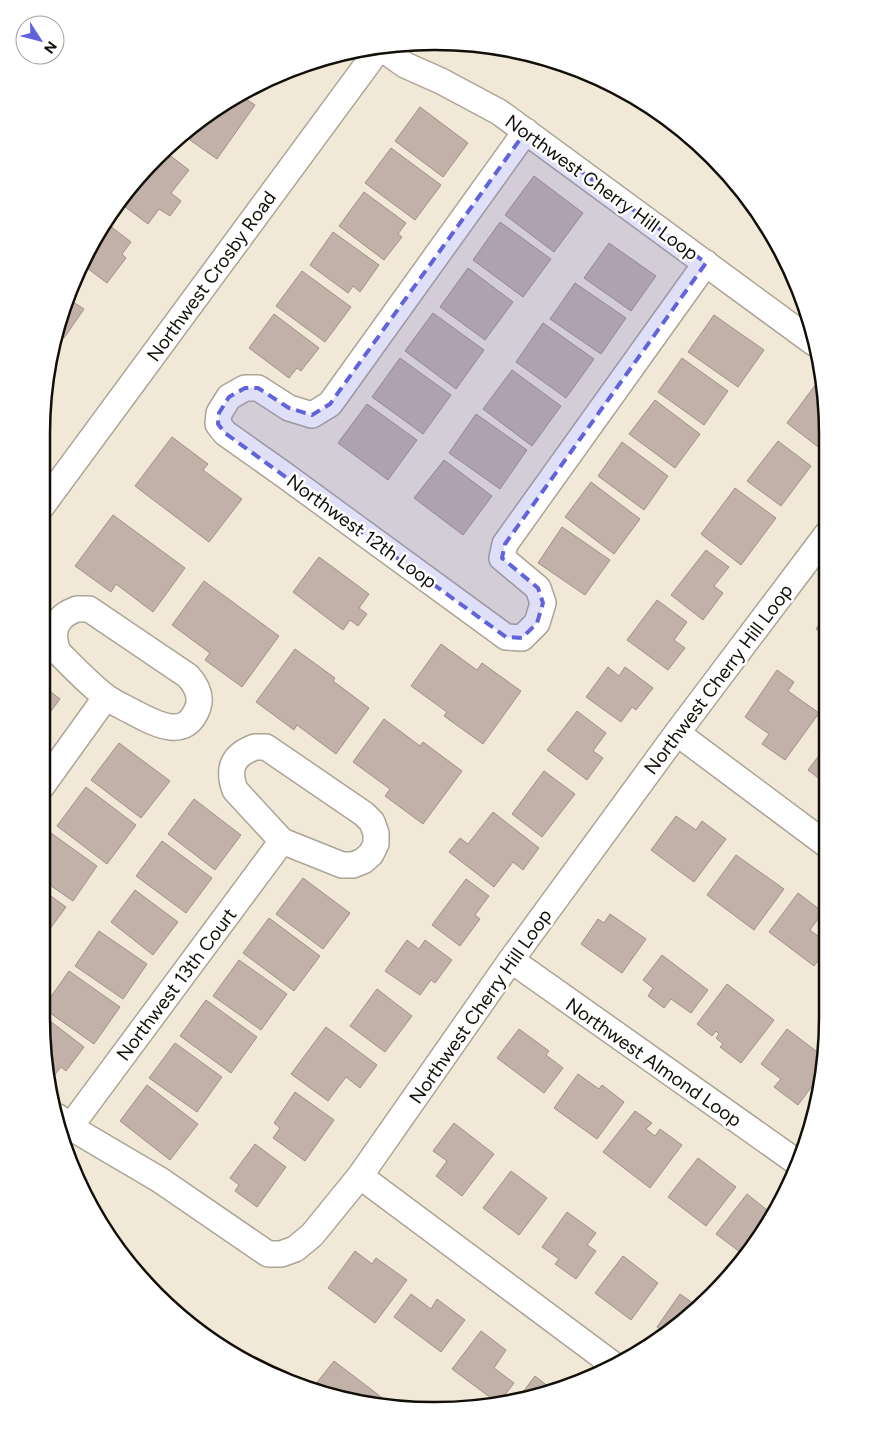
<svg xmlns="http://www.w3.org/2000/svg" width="869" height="1452" font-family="Figtree,sans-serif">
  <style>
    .building { fill: #c2b1a8; stroke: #a19087 }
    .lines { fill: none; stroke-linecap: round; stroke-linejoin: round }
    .minor-casing { stroke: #aca495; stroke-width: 28 }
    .minor { stroke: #fff; stroke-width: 25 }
    .marked { fill: #6063dc; fill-opacity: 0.2; stroke: #6063dc; stroke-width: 4; stroke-dasharray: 10 6; stroke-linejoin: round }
    .labels { text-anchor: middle; stroke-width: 5; stroke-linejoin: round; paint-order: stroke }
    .street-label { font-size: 19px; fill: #120f09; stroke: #fff }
    .rim { fill: none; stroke: #120f09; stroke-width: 2.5 }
  </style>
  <rect width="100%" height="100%" fill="#f1e8d8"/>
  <!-- building -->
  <path class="building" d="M240,95L255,105L217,159L190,140L208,114L216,107Z
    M420,107L468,143L443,177L395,141Z
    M391,148L441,185L415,220L365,183Z
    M164,151L189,170L171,193L181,201L170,216L159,209L148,224L120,203L157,156Z
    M534,176L583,213L554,252L505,215Z
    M364,192L406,223L398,234L402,237L384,260L339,226Z
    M105,222L131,242L122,254L126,258L107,283L83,265Z
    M500,222L551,259L523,297L473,260Z
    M333,232L379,265L360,292L353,286L348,293L310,265Z
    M609,243L656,276L631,311L584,278Z
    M468,268L513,302L485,340L440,307Z
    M302,271L351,307L325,342L276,306Z
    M575,283L626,318L601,354L550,319Z
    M67,298L84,309L64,338L57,333L62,308Z
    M433,313L484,350L456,389L405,351Z
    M274,314L319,348L301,371L297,368L289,378L249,348Z
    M714,315L764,350L738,387L688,352Z
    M543,323L594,359L566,398L516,362Z
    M400,358L451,395L423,434L372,397Z
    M682,358L728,391L704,425L658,392Z
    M512,370L561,406L532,446L483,409Z
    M816,384L823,390L827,408L826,453L787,423Z
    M655,400L700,434L675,468L629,434Z
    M367,404L417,440L388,480L338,443Z
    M476,414L527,450L500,489L449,453Z
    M172,437L208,464L203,470L242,499L209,542L135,486Z
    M778,441L811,466L781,506L747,481Z
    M622,442L668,476L644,510L598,476Z
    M444,460L492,496L463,535L414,498Z
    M591,482L640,519L614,554L565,517Z
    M735,488L776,518L741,565L701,534Z
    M113,515L185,568L153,612L116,584L111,592L75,566Z
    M562,527L610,560L585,595L538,563Z
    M706,550L729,567L714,586L723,593L703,620L671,595Z
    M319,557L369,594L359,608L367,614L358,626L350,620L343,630L293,592Z
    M204,581L279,636L242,687L205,660L210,653L172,625Z
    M657,600L687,622L674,640L685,648L668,670L627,640Z
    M827,613V637L816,629Z
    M441,644L477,670L482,663L521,691L483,744L444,716L447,712L411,686Z
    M295,649L335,678L333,681L369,708L336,754L297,725L294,730L256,702Z
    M608,667L619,676L625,667L653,688L636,710L632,707L621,722L586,697Z
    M777,670L794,682L788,691L819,713L785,760L762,744L769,734L745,717Z
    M42,685L60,699L42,723Z
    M577,711L606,733L593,751L603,758L587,780L547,750Z
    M384,719L420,746L423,742L462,771L423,824L385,796L390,789L353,762Z
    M119,743L170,781L141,818L91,780Z
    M827,745V785L808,770Z
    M544,771L575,794L542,837L512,814Z
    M86,787L136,825L107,864L57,826Z
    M194,799L241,835L215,870L168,834Z
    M493,812L539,848L523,870L513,862L494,887L449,852L460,838L468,844Z
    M676,816L696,830L702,821L726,839L694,882L651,850Z
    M51,833L97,866L73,901L41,879V846Z
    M162,841L212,878L186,913L136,876Z
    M736,855L784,889L754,930L707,895Z
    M303,878L350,913L323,949L276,914Z
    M466,879L489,896L475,915L480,919L460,946L432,925Z
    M41,889L66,907L41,941Z
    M135,890L178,922L153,955L111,922Z
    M798,893L823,912L810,930L827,943V949L814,966L769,932Z
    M610,914L646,939L622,973L581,944L598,919L604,923Z
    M269,918L320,956L294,991L243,953Z
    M99,931L147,964L123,999L75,966Z
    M407,940L419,949L425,940L452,960L435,983L431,980L420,995L385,971Z
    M662,955L708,990L691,1013L671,999L664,1008L648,996L653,988L643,980Z
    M239,960L287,994L261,1030L213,996Z
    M69,971L120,1007L94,1044L43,1008Z
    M727,984L774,1020L741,1063L720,1047L723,1044L716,1038L719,1034L716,1031L712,1036L697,1024Z
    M377,989L412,1016L385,1052L350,1026Z
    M206,1000L257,1037L231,1073L180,1036Z
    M41,1014L84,1047L66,1071L61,1067L53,1077L51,1076Z
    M326,1027L377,1065L360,1088L346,1077L328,1101L291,1074Z
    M519,1029L549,1051L546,1055L563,1068L544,1093L497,1058Z
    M787,1029L824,1057L821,1074L798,1105L774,1087L781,1079L761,1064Z
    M175,1043L222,1077L197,1112L149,1078Z
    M578,1074L599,1089L602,1085L624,1102L597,1139L554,1108Z
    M147,1085L198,1124L170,1160L120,1121Z
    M295,1092L334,1120L305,1161L273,1138L280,1128L274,1123Z
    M635,1111L652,1123L646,1129L655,1136L660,1129L682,1145L650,1188L603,1152Z
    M454,1123L494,1154L462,1196L436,1176L447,1161L433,1151Z
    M255,1144L286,1167L257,1207L235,1191L239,1185L230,1178Z
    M698,1158L736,1187L706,1226L668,1197Z
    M511,1171L547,1198L519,1235L483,1208Z
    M747,1194L772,1214L761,1236L744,1255L716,1234Z
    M567,1212L596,1233L587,1245L596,1251L576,1279L555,1264L559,1259L542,1247Z
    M355,1251L372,1264L376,1258L407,1280L375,1323L328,1288Z
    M623,1256L658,1283L631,1320L595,1293Z
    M411,1294L431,1309L437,1299L465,1320L441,1352L394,1317Z
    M680,1294L696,1305L674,1330L666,1334L657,1327Z
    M481,1331L506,1350L494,1368L514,1383L501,1400L495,1401L452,1369Z
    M334,1361L389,1403L311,1390Z
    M535,1376L549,1387L546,1391L547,1392L519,1397Z"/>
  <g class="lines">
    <defs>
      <path id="minor" d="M380,47L405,65L441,81L499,112L814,343
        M526,131L330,404L312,415L289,408L258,388H245L229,397L219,413L218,424L225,433L283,474L506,637L522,638L537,623L543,603L538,588L502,558L505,544L706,263
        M42,506L380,47
        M77,609H89L188,676C196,685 202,695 198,707C186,742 154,723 133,712C124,707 114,703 106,697C89,684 73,667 58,652C50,631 56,616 77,609Z
        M677,733L827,845
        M255,747H266L364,814L372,822L376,833V844L371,854L363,861L353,865H342L282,841L235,790C227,768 233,755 255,747Z
        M42,786L106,697
        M511,960L798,1163
        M58,1117L70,1127L160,1180L268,1254H281L295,1249L312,1235L360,1176L511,960L677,733L827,534
        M70,1127L282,841
        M360,1176L611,1363"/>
    </defs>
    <!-- minor casing -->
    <use href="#minor" class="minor-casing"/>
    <!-- minor -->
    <use href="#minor" class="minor"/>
  </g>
  <!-- marked area -->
  <path class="marked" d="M526,131L706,263L505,544L502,558L538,588L543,603L537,623L522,638L506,637L225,433L218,424L219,413L229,397L245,388H258L289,408L312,415L330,404Z"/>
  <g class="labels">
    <!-- street labels -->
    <g class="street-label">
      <text transform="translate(602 187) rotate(36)" y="7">Northwest Cherry Hill Loop</text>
      <text transform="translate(211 276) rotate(-54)" y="7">Northwest Crosby Road</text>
      <text transform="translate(362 531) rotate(36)" y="7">Northwest 12th Loop</text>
      <text transform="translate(718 679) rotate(-53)" y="7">Northwest Cherry Hill Loop</text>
      <text transform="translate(176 984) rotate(-53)" y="7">Northwest 13th Court</text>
      <text transform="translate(480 1006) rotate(-55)" y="7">Northwest Cherry Hill Loop</text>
      <text transform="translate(654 1062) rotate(35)" y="7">Northwest Almond Loop</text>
    </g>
  </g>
  <!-- crop -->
  <path d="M0 0H869V1452H0ZM434 50H435A384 384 0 0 1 819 434V1018A384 384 0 0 1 435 1402H434A384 384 0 0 1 50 1018V434A384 384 0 0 1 434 50Z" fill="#fff" fill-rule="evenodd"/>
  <path class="rim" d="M434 50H435A384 384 0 0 1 819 434V1018A384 384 0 0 1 435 1402H434A384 384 0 0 1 50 1018V434A384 384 0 0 1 434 50Z"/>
  <!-- north arrow -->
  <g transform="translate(40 40) rotate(126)"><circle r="24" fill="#ffffff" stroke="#a09f9d"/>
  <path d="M0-4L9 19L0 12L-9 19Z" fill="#6063dc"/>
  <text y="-8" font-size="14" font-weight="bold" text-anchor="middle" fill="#120f09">N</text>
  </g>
</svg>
